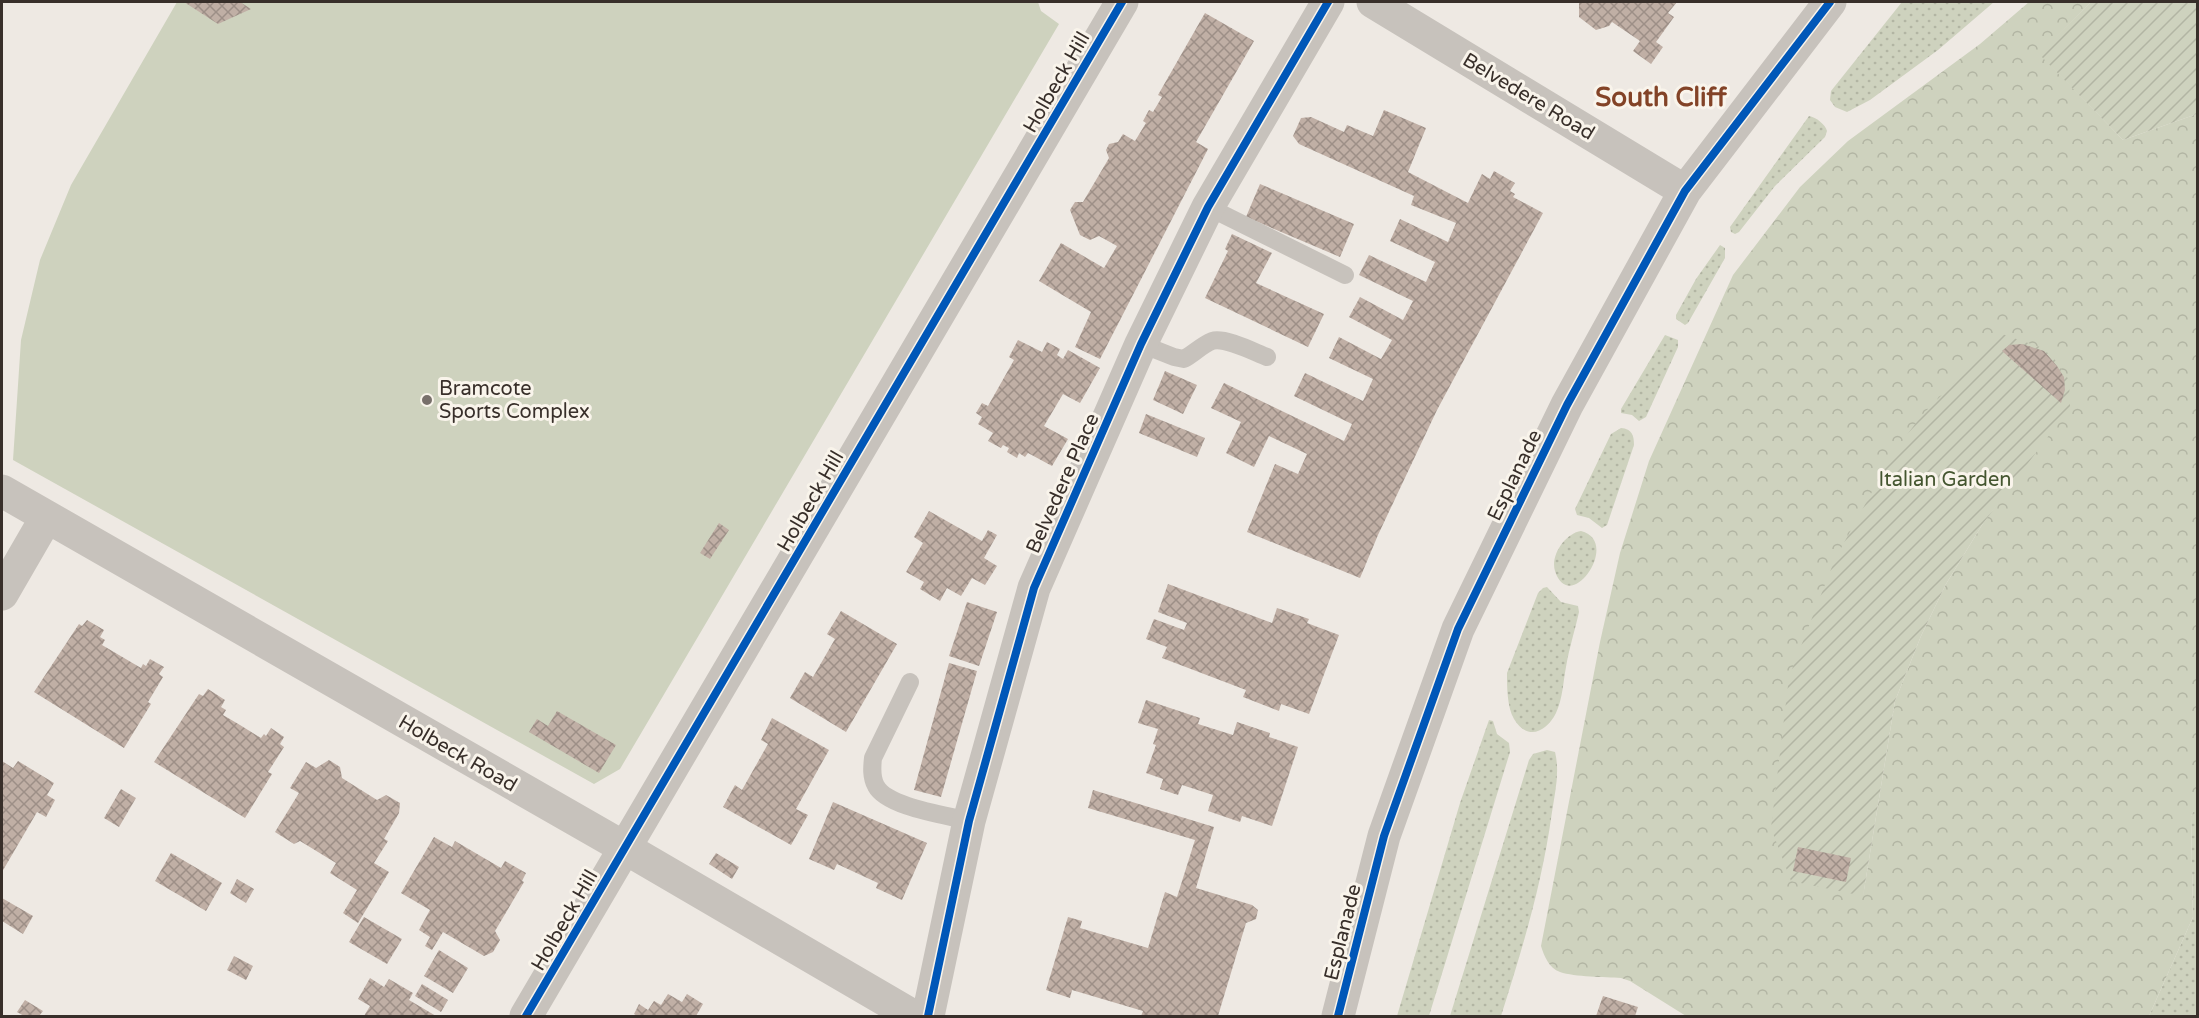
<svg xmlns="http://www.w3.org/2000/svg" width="2199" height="1018" font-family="'Varela Round',sans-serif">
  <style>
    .grass { fill: url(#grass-dots) }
    .forest { fill: url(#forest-crowns); fill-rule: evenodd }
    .garden { fill: url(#garden-furrows) }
    .pitch { fill: #ced2be }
    .building { fill: url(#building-cross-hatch) }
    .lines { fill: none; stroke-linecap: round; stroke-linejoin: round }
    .lane { stroke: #c7c2bc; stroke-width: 18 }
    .street { stroke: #c7c2bc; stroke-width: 33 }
    .cycleway-casing { stroke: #f9f4eb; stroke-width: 11 }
    .cycleway { stroke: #0057b8; stroke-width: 8 }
    .poi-dot { fill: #78706b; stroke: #f9f4eb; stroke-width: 2 }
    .labels { text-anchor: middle; stroke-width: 6; stroke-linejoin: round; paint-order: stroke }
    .street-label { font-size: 20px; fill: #382f2a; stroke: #f9f4eb }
    .poi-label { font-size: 20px; fill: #382f2a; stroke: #f9f4eb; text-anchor: start }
    .park-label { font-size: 20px; fill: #44552f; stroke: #f9f4eb }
    .district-label { font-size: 26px; font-weight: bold; fill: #834327; stroke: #f9f4eb }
  </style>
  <defs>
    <pattern id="grass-dots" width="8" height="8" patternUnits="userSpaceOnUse" patternTransform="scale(1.5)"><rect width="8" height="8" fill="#ced2be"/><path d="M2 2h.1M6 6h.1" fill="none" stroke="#b2b5a3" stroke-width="1.8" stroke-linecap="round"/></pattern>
    <pattern id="forest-crowns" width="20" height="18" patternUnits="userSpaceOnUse" patternTransform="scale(1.5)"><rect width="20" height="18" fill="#ced2be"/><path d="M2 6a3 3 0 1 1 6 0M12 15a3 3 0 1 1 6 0" fill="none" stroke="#b2b5a3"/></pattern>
    <pattern id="garden-furrows" width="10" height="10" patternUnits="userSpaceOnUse" patternTransform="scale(1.5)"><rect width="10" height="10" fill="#ced2be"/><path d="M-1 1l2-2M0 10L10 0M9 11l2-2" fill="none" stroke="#b2b5a3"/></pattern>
    <pattern id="building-cross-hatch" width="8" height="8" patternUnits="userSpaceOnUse" patternTransform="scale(1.5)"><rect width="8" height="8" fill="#c0afa5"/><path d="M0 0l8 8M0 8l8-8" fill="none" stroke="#9d8f87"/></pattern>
  </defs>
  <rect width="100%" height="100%" fill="#eee9e3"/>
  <!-- grass -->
  <path class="grass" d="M1902,2H1994L1938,50L1870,100L1847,112L1835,107L1830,100L1831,91Z
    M1809,116C1816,117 1826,125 1827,131L1825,137L1775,186L1739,232L1735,234L1731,232L1730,227Z
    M1720,245L1725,248V258L1688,323L1685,325L1676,319V315L1696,279Z
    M1665,335L1678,340V347L1646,417L1639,421L1632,415L1621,413V409Z
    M1621,428C1632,429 1634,435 1634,445L1607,525L1602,528L1589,518L1577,515L1575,509L1611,434Z
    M1581,531C1622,541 1570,617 1555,571C1550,555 1566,533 1581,531Z
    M1547,587L1561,602L1578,606L1579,612C1575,630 1569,649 1566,667C1563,682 1563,698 1556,713C1547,731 1528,742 1514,719C1507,707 1507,687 1507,673L1538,593L1543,588Z
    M1489,720L1493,721L1497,734L1509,743L1510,752L1429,1016H1397L1460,803Z
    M1547,750L1555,752C1560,772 1555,792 1552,812C1542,885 1523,946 1501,1016H1450L1529,760L1533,754Z
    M2197,804V1016H2149L2193,917L2191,816Z"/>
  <!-- forest -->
  <path class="forest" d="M2029,2H2091L2040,54L2123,140L2197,114L2198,804L2191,816L2193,917L2149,1016H1686L1630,981L1621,978C1605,977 1575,977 1560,972C1549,968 1544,956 1541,946L1600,642L1620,553L1649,461L1733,275L1800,187L1848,141L1980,44ZM1922,415L2004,494L1982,525L1946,584L1921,636L1895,701L1863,896Z"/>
  <!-- garden -->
  <path class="garden" d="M2091,2H2197V114L2123,140L2039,54Z
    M2002,334L2040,347L2053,357L2069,380L2070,407L1982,525L1946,584L1921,636L1895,701L1863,896L1791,881L1771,828L1789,677L1835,559L1894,452L1922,415Z"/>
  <!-- pitch -->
  <path class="pitch" d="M177,2H1038L1041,11L1059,24L620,769L594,784L13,460L21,340L40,260L71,185Z"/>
  <!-- building -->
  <path class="building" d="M184,2H240L251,9L218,24Z
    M1579,2H1677L1668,13L1674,17L1656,42L1663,47L1651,64L1633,51L1640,41L1612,22L1609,26L1596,30L1579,17Z
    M1205,13L1254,41L1196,142L1208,149L1100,359L1075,347L1091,312L1039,281L1061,243L1104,268L1117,246L1099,236L1090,240L1080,235L1070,210L1075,202H1083L1109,158L1106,150L1109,144L1118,142L1123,134L1135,141L1146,123L1143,121L1149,110L1153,112L1162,97L1158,95Z
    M1384,110L1426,128L1408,172L1468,203L1482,174L1490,179L1494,171L1515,183L1510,191L1515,194L1513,197L1543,213L1437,410L1378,535L1360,578L1247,532L1275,464L1298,474L1307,454L1269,436L1254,467L1226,453L1241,422L1211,408L1224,383L1344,441L1352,424L1294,396L1305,373L1363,401L1373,379L1329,358L1339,337L1381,359L1392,340L1349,317L1360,297L1403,320L1413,301L1359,275L1369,255L1426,282L1435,262L1390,241L1400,219L1448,242L1456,223L1411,205L1414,196L1299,144L1293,136L1301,118L1311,117L1344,132L1347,125L1373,136Z
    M1260,184L1354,224L1340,257L1246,217Z
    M1232,234L1272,253L1256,283L1324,314L1308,347L1205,298L1228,251L1225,249Z
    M1018,340L1042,352L1047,342L1060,349L1057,355L1063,359L1068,350L1100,368L1080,403L1063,394L1044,426L1068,439L1052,466L1028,453L1025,457L1019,453L1017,458L1007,452L1009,448L1003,445L1001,448L988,441L993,433L978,424L982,417L976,413L982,403L988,406L1014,360L1009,357Z
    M2022,344L2044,351L2057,366L2064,377L2065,390L2061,403L2002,351L2009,345Z
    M1165,371L1197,385L1183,414L1153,400Z
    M1146,414L1205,438L1197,457L1139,433Z
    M929,511L982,541L988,530L997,535L984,558L997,566L985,585L972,578L961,596L947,588L940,601L920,589L924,582L906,572L923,543L914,537Z
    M719,523L729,530L710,559L700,553Z
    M1168,584L1272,623L1277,608L1309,619L1307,623L1339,635L1309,714L1281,704L1279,711L1243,697L1246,690L1162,658L1167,647L1146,639L1154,619L1184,630L1187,623L1158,612Z
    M967,602L997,612L979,666L949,656Z
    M841,611L897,644L846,732L790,698L805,672L813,677L835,639L827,634Z
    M87,620L104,630L100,637L105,640L102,645L141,668L143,664L146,666L150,659L164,667L159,674L163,677L148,702L151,704L124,748L34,692L79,624L82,626Z
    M949,663L977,671L941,797L914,790Z
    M208,689L225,700L221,707L226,710L223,715L240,725L261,738L264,734L266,736L271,728L284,737L280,744L284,747L268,772L272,774L245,818L154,762L199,694L203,696Z
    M1146,700L1200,718L1198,724L1233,735L1237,722L1270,733L1269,737L1298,747L1272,826L1242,816L1240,822L1208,811L1213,795L1182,785L1178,795L1160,789L1163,779L1146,773L1156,745L1153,744L1158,729L1138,723Z
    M557,711L616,745L599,773L529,732L537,719L548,726Z
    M772,718L829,750L796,809L808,815L791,845L723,807L735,785L742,790L768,744L761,740Z
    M329,760L340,767L342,778L377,800L386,795L400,803L399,813L384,839L388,841L374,863L389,872L358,923L343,913L357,890L330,873L336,863L300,841L294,844L275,832L299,793L290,788L306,762L316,768Z
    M2,761L13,768L18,761L54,783L47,795L55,800L46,817L37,812L2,872Z
    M121,789L136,798L119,827L104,818Z
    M1093,790L1214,827L1196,888L1252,905L1258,910L1256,919L1246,923L1218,1016H1141L1143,1011L1072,990L1070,998L1046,990L1068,917L1082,921L1080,928L1148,948L1165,892L1177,897L1195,840L1088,808Z
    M833,802L927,843L902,900L876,888L878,883L837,864L834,870L809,859Z
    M434,837L452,847L455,841L501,868L505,861L526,873L522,881L524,882L495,931L500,940L493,952L484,956L443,932L432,950L425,946L430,937L419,930L430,910L401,893Z
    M1798,847L1851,858L1846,882L1793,871Z
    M171,853L222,883L206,911L155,881Z
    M716,853L739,867L732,879L709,864Z
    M237,879L254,889L246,903L230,893Z
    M2,898L33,916L23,934L2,921Z
    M364,917L402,939L387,964L349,942Z
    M439,950L468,968L453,993L424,976Z
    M234,956L253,966L246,980L227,970Z
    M370,978L384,987L389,979L413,993L409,1000L436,1016H364L370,1006L358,999Z
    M422,984L448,1000L441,1012L415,996Z
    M668,994L682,1002L687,994L703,1004L696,1016H637L634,1014L639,1004L648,1010L654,1001L661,1005Z
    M1603,996L1638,1007L1635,1016H1596Z
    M25,1000L43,1011L39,1016H24L17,1012Z"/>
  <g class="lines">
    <!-- lane -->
    <path class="lane" d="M1208,207L1345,275
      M1141,344L1174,357L1184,359C1193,354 1202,345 1212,341C1225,337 1254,352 1267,357
      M910,682L873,758C872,767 871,777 876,786C887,807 946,815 969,821"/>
    <!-- street -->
    <path class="street" d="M1373,2L1685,191
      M2,491L625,848L913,1016
      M2,594L46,518
      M526,1016L1122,2
      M928,1016L969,821L1034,588L1141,344L1208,207L1328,2
      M1338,1016L1384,836L1458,629L1567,405L1685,191L1830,2"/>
    <defs>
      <path id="cycleway" d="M526,1016L1122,2
        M928,1016L969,821L1034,588L1141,344L1208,207L1328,2
        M1338,1016L1384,836L1458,629L1567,405L1685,191L1830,2"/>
    </defs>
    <!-- cycleway casing -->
    <use href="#cycleway" class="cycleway-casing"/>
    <!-- cycleway -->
    <use href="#cycleway" class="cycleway"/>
  </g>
  <!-- markers -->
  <circle class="poi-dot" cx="427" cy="400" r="6"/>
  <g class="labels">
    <!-- street labels -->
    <g class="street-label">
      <text transform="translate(1056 82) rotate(-60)" y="7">Holbeck Hill</text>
      <text transform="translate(1529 96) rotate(31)" y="7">Belvedere Road</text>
      <text transform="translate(1514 475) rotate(-64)" y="7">Esplanade</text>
      <text transform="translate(1062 483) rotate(-66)" y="7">Belvedere Place</text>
      <text transform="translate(810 501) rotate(-60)" y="7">Holbeck Hill</text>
      <text transform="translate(458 753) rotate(30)" y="7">Holbeck Road</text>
      <text transform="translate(564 920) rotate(-60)" y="7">Holbeck Hill</text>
      <text transform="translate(1342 932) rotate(-76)" y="7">Esplanade</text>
    </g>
    <!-- poi labels -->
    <g class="poi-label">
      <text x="439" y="395">Bramcote<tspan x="439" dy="23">Sports Complex</tspan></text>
    </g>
    <!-- park labels -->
    <g class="park-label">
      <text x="1945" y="486">Italian Garden</text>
    </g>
    <!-- district labels -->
    <g class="district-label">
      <text x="1661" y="106">South Cliff</text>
    </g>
  </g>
  <!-- border -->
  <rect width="2199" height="1018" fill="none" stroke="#382f2a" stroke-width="6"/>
</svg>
